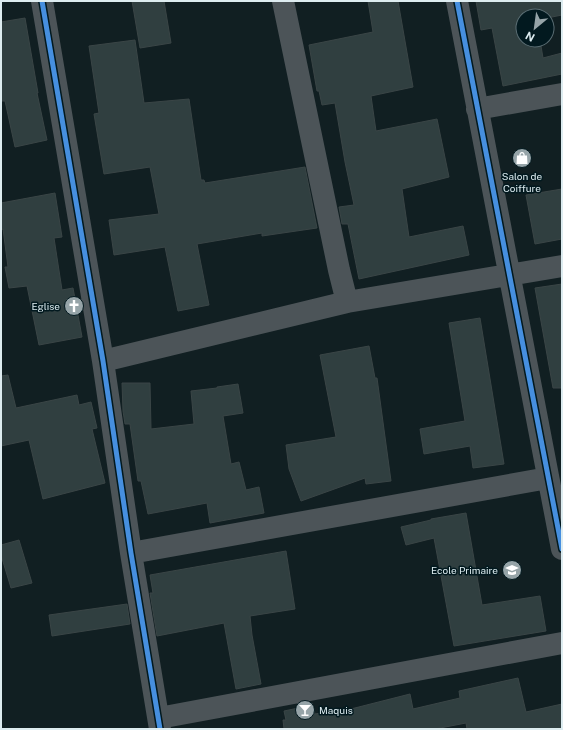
<svg xmlns="http://www.w3.org/2000/svg" width="563" height="730" font-family="'Public Sans',sans-serif">
  <style>
    .building { fill: #303f40; stroke: #3a4546 }
    .lines { fill: none; stroke-linecap: round; stroke-linejoin: round }
    .minor { stroke: #4c5458; stroke-width: 22 }
    .cycleway-casing { stroke: #02191f; stroke-width: 8 }
    .cycleway { stroke: #468fdf; stroke-width: 5 }
    .labels { text-anchor: middle; stroke-width: 3; stroke-linejoin: round; paint-order: stroke }
    .poi-label { font-size: 10px; fill: #ddecf0; stroke: #02191f; text-anchor: end }
  </style>
  <rect width="100%" height="100%" fill="#111f22"/>
  <!-- building -->
  <path class="building" d="M132,1H164L171,43L140,48Z
    M368,1H398L413,87L371,96L376,131L437,119L449,177L402,189L409,237L463,226L469,255L359,279L348,224H342L339,207L354,205L345,162L335,103L322,105L319,91H317L309,45L373,32Z
    M476,1H562V15L547,18V16H523V40H540L543,58L562,53V74L503,86L492,28L481,30Z
    M25,18L38,93H37L47,140L15,147L5,101H1V22Z
    M135,40L144,103L189,99L201,180H204L205,183L305,167L317,228L262,236V233L197,244L209,305L178,311L165,247L114,255L109,220L159,214L150,167L104,174L94,114L99,113L89,46Z
    M562,189V239L535,244L526,195Z
    M55,193L62,237L54,238L62,290L73,288L82,337L39,345L27,286L9,288L5,267H8L3,229L1,230V203Z
    M562,284V388H553L535,288Z
    M480,318L504,464L473,468L470,446L424,454L420,429L465,421L449,323Z
    M369,346L375,378H377L391,481L366,484L365,478L301,501L289,469L286,445L336,437L320,355Z
    M8,375L16,408L77,395L79,405L91,402L97,428L92,429L105,483L43,499L29,440L1,446V376Z
    M122,383H150L151,429L194,424L191,391L217,388V387L238,384L243,413L223,416L231,464L239,462L246,490L259,487L264,513L210,523L207,503L148,514L141,481H138L130,424H125L123,411Z
    M466,513L482,605L540,596L546,631L454,646L434,538L406,545L401,527L431,520V519Z
    M19,540L32,583L11,588L1,555V545Z
    M286,551L295,609L250,616L252,635L261,684L236,689L224,623L157,636L150,593H153L150,575Z
    M127,604L130,624L52,636L49,615Z
    M518,678L526,712L562,704V729H467L466,723L435,729H284L283,720H286L284,711L313,705L315,714L343,709V711L410,694L413,709L460,698L459,691Z"/>
  <g class="lines">
    <!-- minor -->
    <path class="minor" d="M42,1L103,361L131,553L160,729
      M283,1L339,270L347,302
      M457,1L562,549
      M477,109L562,94
      M103,361L347,302L562,266
      M131,553L548,478
      M159,718L562,643"/>
    <defs>
      <path id="cycleway" d="M42,1L103,361L131,553L160,729
        M457,1L562,549"/>
    </defs>
    <!-- cycleway casing -->
    <use href="#cycleway" class="cycleway-casing"/>
    <!-- cycleway -->
    <use href="#cycleway" class="cycleway"/>
  </g>
  <!-- icons -->
  <defs>
    <symbol id="shop-disc" viewBox="-11 -11 22 22"><circle r="9.5" fill="#96a4a8" stroke="#02191f"/><path d="M-5-2.5h2.3a2.7 3.5 0 0 1 5.4 0H5L5.5 6h-11ZM-1.5-2.5h3a1.5 2.3 0 0 0-3 0Z" fill="#fff"/></symbol>
    <symbol id="church-disc" viewBox="-11 -11 22 22"><circle r="9.5" fill="#96a4a8" stroke="#02191f"/><path d="M-1.2-6h2.4v3.5h3.3v2.4h-3.3V6h-2.4V-.1h-3.3v-2.4h3.3Z" fill="#fff"/></symbol>
    <symbol id="school-disc" viewBox="-11 -11 22 22"><circle r="9.5" fill="#96a4a8" stroke="#02191f"/><path d="M0-5L7-2L0 1L-7-2ZM-4 1L0 2.5L4 1V4Q0 6-4 4Z" fill="#fff"/></symbol>
    <symbol id="bar-disc" viewBox="-11 -11 22 22"><circle r="9.5" fill="#96a4a8" stroke="#02191f"/><path d="M-6-5H6L.8 .8V4.5H3.5V6h-7V4.5H-.8V.8Z" fill="#fff"/></symbol>
  </defs>
  <g fill-rule="evenodd">
    <use href="#shop-disc" x="511" y="147" width="22" height="22"/>
    <use href="#church-disc" x="63" y="295" width="22" height="22"/>
    <use href="#school-disc" x="501" y="559" width="22" height="22"/>
    <use href="#bar-disc" x="294" y="699" width="22" height="22"/>
  </g>
  <g class="labels">
    <!-- poi labels -->
    <g class="poi-label">
      <text x="522" y="180" text-anchor="middle">Salon de<tspan x="522" dy="12">Coiffure</tspan></text>
      <text x="60" y="310">Eglise</text>
      <text x="498" y="574">Ecole Primaire</text>
      <text x="319" y="714" text-anchor="start">Maquis</text>
    </g>
  </g>
  <!-- border -->
  <rect width="563" height="730" fill="none" stroke="#ddecf0" stroke-width="4"/>
  <!-- north arrow -->
  <g transform="translate(535 28) rotate(209)"><circle r="19" fill="#02191f" stroke="#5a6d73"/>
  <path d="M0-3L7 15L0 10L-7 15Z" fill="#96a4a8"/>
  <text y="-6" font-size="11" font-weight="bold" text-anchor="middle" fill="#ddecf0">N</text>
  </g>
</svg>
